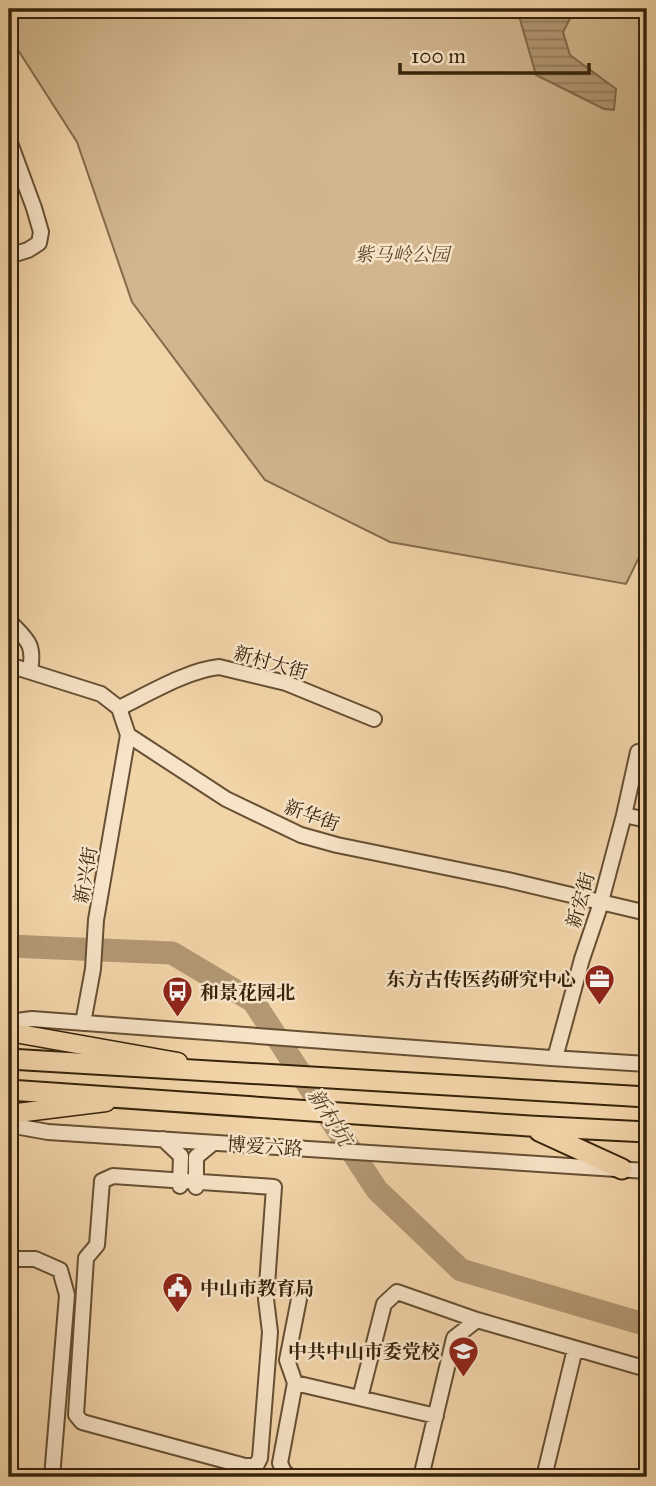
<svg xmlns="http://www.w3.org/2000/svg" width="656" height="1486" font-family="'IM FELL Great Primer','Noto Serif SC',serif">
  <style>
    .green { fill: #d2b68e; stroke: #846c4c; stroke-width: 2 }
    .water { fill: url(#water-rules); stroke: #816949; stroke-width: 2 }
    .lines { fill: none; stroke-linecap: round; stroke-linejoin: round }
    .river { stroke: #b29873; stroke-width: 23 }
    .minor-casing { stroke: #664f32; stroke-width: 18 }
    .major-casing { stroke: #37230a; stroke-width: 21 }
    .highway-casing { stroke: #37230a; stroke-width: 23 }
    .minor { stroke: #f7e3c7; stroke-width: 14 }
    .major { stroke: #f2d4a9; stroke-width: 18 }
    .highway { stroke: #f2d4a9; stroke-width: 19 }
    .labels { text-anchor: middle; stroke-width: 5; stroke-linejoin: round; paint-order: stroke }
    .park-label { font-size: 19px; font-style: italic; fill: #5e482b; stroke: #f7e3c7 }
    .street-label { font-size: 19px; fill: #37230a; stroke: #f7e3c7 }
    .poi-label { font-size: 19px; font-weight: bold; fill: #37230a; stroke: #f7e3c7; text-anchor: end }
    .water-label { font-size: 21px; font-style: italic; fill: #5c462a; stroke: #f7e3c7 }
  </style>
  <defs>
    <pattern id="water-rules" width="6" height="5" patternUnits="userSpaceOnUse" patternTransform="scale(1.75)"><rect width="6" height="5" fill="#b29873"/><path d="M0 2.5h6" fill="none" stroke="#927c5d"/></pattern>
  </defs>
  <rect width="100%" height="100%" fill="#f2d4a9"/>
  <filter id="stains"><feTurbulence type="fractalNoise" baseFrequency=".00286" numOctaves="4"/><feColorMatrix values="0 0 0 0 .2 0 0 0 0 .09 0 0 0 0 .02 0 0 0 .5 -.17"/></filter>
  <radialGradient id="worn" r=".72"><stop offset=".6" stop-color="#630" stop-opacity="0"/><stop offset="1" stop-color="#630" stop-opacity=".3"/></radialGradient>
  <!-- green -->
  <path class="green" d="M9,9H647V541L626,584L390,542L265,480L132,302L77,142L9,36Z"/>
  <!-- water -->
  <path class="water" d="M517,9H575L563,32L570,55L616,89L614,110L604,109L536,75Z"/>
  <g class="lines">
    <!-- river -->
    <path class="river" d="M9,946L172,953L253,1001L377,1190L461,1270L647,1325"/>
    <defs>
      <path id="minor" d="M9,140L34,208L41,232L39,243L28,250L9,256
        M9,621C27,640 35,643 30,671
        M9,665L101,694L119,708L128,735L226,799L301,835L337,845L508,880L647,913
        M119,708C148,694 188,670 219,667L286,683L374,719
        M624,815L647,820
        M9,1022L32,1019L551,1058L647,1064
        M83,1023L93,969L96,920L128,735
        M555,1058L582,959L599,909L624,815L638,752
        M9,1125L48,1132L647,1171
        M163,1139L181,1156L180,1186
        M113,1176L274,1187L266,1299L270,1332L260,1458L256,1466H245L82,1422L76,1415L86,1258L97,1245L102,1181Z
        M196,1187V1157L213,1143
        M9,1259H35L60,1270L67,1295L52,1477
        M295,1383L436,1416
        M360,1398L384,1304L397,1292L477,1320
        M290,1477L284,1472L280,1463L295,1383L287,1360L299,1299
        M421,1477L454,1338L477,1320L647,1369
        M544,1477L575,1349"/>
      <path id="major" d="M9,1032L178,1062
        M9,1114L106,1102"/>
      <path id="highway" d="M9,1059L647,1097
        M9,1090L529,1126L647,1132
        M539,1131L622,1169"/>
    </defs>
    <!-- minor casing -->
    <use href="#minor" class="minor-casing"/>
    <!-- major casing -->
    <use href="#major" class="major-casing"/>
    <!-- highway casing -->
    <use href="#highway" class="highway-casing"/>
    <!-- minor -->
    <use href="#minor" class="minor"/>
    <!-- major -->
    <use href="#major" class="major"/>
    <!-- highway -->
    <use href="#highway" class="highway"/>
  </g>
  <!-- icons -->
  <defs>
    <symbol id="office-pin" viewBox="-11 -11 22 30"><path d="M0 17L-7.5 6A9.5 9.5 0 1 1 7.5 6Z" fill="#8f2418" stroke="#f7e3c7"/><path d="M-6-3h4V-5.5h4V-3h4V5H-6ZM-1-4.5V-3h2v-1.5ZM-6 0V1H6V0Z" fill="#fff"/></symbol>
    <symbol id="bus-pin" viewBox="-11 -11 22 30"><path d="M0 17L-7.5 6A9.5 9.5 0 1 1 7.5 6Z" fill="#8f2418" stroke="#f7e3c7"/><path d="M-5-6H5V4H4V6H2V4H-2V6H-4V4H-5ZM-3.5-4V0h7V-4ZM-3.5 1.2v1.5H-2V1.2ZM2 1.2v1.5H3.5V1.2Z" fill="#fff"/></symbol>
    <symbol id="civic-pin" viewBox="-11 -11 22 30"><path d="M0 17L-7.5 6A9.5 9.5 0 1 1 7.5 6Z" fill="#8f2418" stroke="#f7e3c7"/><path d="M-.6-6.5H3V-4.5H.6V-3L4-1V1h2V6H-6V1h2V-1L-.6-3ZM-1.2 2.5V6h2.4V2.5Z" fill="#fff"/></symbol>
    <symbol id="school-pin" viewBox="-11 -11 22 30"><path d="M0 17L-7.5 6A9.5 9.5 0 1 1 7.5 6Z" fill="#8f2418" stroke="#f7e3c7"/><path d="M0-5L7-2L0 1L-7-2ZM-4 1L0 2.5L4 1V4Q0 6-4 4Z" fill="#fff"/></symbol>
  </defs>
  <g fill-rule="evenodd">
    <use href="#office-pin" x="582" y="962" width="35" height="47"/>
    <use href="#bus-pin" x="160" y="974" width="35" height="47"/>
    <use href="#civic-pin" x="160" y="1270" width="35" height="47"/>
    <use href="#school-pin" x="446" y="1334" width="35" height="47"/>
  </g>
  <g class="labels">
    <!-- park labels -->
    <g class="park-label">
      <text x="402" y="261">紫马岭公园</text>
    </g>
    <!-- street labels -->
    <g class="street-label">
      <text transform="translate(271 662) rotate(16)" y="7">新村大街</text>
      <text transform="translate(312 815) rotate(20)" y="7">新华街</text>
      <text transform="translate(85 875) rotate(-80)" y="7">新兴街</text>
      <text transform="translate(580 900) rotate(-74)" y="7">新宏街</text>
      <text transform="translate(265 1146) rotate(4)" y="7">博爱六路</text>
    </g>
    <!-- poi labels -->
    <g class="poi-label">
      <text x="576" y="986">东方古传医药研究中心</text>
      <text x="200" y="999" text-anchor="start">和景花园北</text>
      <text x="200" y="1295" text-anchor="start">中山市教育局</text>
      <text x="440" y="1358">中共中山市委党校</text>
    </g>
    <!-- water labels -->
    <g class="water-label">
      <text transform="translate(330 1117) rotate(57)" y="7">新村坑</text>
    </g>
  </g>
  <!-- margin -->
  <rect width="656" height="1486" fill="none" stroke="#f2d4a9" stroke-width="35"/>
  <rect x="10" y="10" width="635" height="1465" fill="none" stroke="#37230a" stroke-width="3.5"/>
  <rect x="18" y="18" width="621" height="1451" fill="none" stroke="#37230a" stroke-width="2"/>
  <!-- scale -->
  <path d="M400 63v10h189v-10" fill="none" stroke="#37230a" stroke-width="3.5"/>
  <text x="411" y="63" font-size="21" fill="#37230a" stroke="#f7e3c7" stroke-width="5" paint-order="stroke">100 m</text>
  <rect width="100%" height="100%" filter="url(#stains)"/>
  <rect width="100%" height="100%" fill="url(#worn)"/>
</svg>
